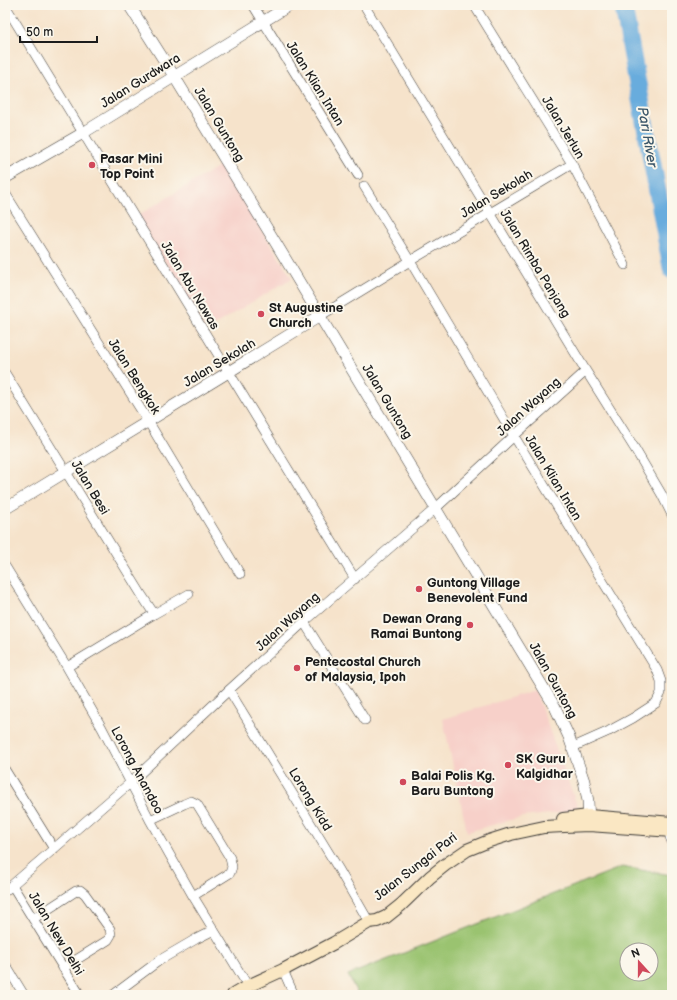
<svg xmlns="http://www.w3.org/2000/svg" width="677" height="1000" font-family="'Balsamiq Sans',sans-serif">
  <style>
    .built { fill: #f7d0c9 }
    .green { fill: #9ac370; stroke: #5b7046; fill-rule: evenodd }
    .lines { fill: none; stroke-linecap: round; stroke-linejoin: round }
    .river { stroke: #67acdd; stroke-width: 18 }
    .minor-casing { stroke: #3d3a36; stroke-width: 10 }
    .tertiary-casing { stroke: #3d3a36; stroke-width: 12 }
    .secondary-casing { stroke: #3d3a36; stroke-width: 14 }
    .minor { stroke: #fff; stroke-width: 9 }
    .tertiary { stroke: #fff; stroke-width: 11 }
    .secondary { stroke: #fae7c3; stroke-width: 12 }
    .poi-dot { fill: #d1495b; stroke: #fbf7ec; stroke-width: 1.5 }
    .labels { text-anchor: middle; stroke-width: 4; stroke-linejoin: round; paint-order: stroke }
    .street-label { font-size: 13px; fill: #1c1c1c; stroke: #fbf7ec }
    .poi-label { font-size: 13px; font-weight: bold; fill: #1c1c1c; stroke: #fbf7ec; text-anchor: start }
    .water-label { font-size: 14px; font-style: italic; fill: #3a5669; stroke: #fbf7ec }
  </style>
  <rect width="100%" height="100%" fill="#fbf7ec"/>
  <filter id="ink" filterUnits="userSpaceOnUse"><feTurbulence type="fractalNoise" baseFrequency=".025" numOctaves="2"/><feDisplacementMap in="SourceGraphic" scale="8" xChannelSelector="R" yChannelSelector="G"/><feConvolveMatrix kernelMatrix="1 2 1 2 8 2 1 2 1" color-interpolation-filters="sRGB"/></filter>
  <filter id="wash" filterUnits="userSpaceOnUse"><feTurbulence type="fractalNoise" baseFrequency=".012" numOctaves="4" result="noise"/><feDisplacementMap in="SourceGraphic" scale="16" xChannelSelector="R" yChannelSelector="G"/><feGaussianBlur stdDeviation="0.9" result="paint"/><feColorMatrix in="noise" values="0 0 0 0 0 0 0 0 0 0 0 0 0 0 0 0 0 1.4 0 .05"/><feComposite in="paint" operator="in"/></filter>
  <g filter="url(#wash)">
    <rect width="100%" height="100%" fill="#f6e3cb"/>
    <!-- built -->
    <path class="built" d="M221,165L292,278L206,330L137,216Z
      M535,690L579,811L522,817L467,832L443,719Z"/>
    <!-- green -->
    <path class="green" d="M622,867L672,875V995H358L348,975ZM627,950H651V974H627Z"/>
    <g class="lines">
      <!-- river -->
      <path class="river" d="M623,5L672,270"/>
    </g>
  </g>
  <g filter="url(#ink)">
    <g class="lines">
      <defs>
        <path id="minor" d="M5,5L355,579
          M253,5L358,175
          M364,5L586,371L635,449L662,495L672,515
          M474,5L572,164L625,265
          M364,186L410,261L514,436L657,670L661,681V693L656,703L633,718L609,731L573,747
          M5,193L148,421L240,574
          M320,316L410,261L572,164
          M5,373L143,597L154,614
          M5,566L67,667L102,728L150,820L193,896L248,986
          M304,622L365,720
          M67,667L154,614L189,594
          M229,690L338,868L369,922
          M5,770L54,849
          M150,820L184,804L191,801L197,804L230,858L232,867L230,873L193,896
          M670,831V837L672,842
          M12,885L80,995
          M5,891L130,783L229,690L304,622L436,508L514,436L586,371
          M33,919L76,891L80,890L85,894L110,929L111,935L108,940L63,968
          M5,964L24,995
          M283,970L294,995
          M113,995L160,960L196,939L214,930"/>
        <path id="tertiary" d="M129,5L174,76L274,240L555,707L569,737L584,781L588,801L589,825
          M5,178L83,133L290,5
          M5,509L320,316"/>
        <path id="secondary" d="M563,819L589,816L672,823
          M233,995L248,986L283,970L334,943L369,922L377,921L386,917L401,905L430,877L445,865L467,850L489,841L511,834L544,827L564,826L589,825L672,831"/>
      </defs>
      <!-- minor casing -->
      <use href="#minor" class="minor-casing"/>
      <!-- tertiary casing -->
      <use href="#tertiary" class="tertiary-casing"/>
      <!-- secondary casing -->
      <use href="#secondary" class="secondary-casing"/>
      <!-- minor -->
      <use href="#minor" class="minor"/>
      <!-- tertiary -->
      <use href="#tertiary" class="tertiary"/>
      <!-- secondary -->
      <use href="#secondary" class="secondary"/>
    </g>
  </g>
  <!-- markers -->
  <g class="poi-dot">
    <circle cx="92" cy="165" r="4"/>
    <circle cx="261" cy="314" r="4"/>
    <circle cx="419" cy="589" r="4"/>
    <circle cx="470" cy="625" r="4"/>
    <circle cx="297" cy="668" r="4"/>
    <circle cx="508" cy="765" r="4"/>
    <circle cx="403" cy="782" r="4"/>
  </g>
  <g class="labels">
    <!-- street labels -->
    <g class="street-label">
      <text transform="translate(140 80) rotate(-32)" y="5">Jalan Gurdwara</text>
      <text transform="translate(316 83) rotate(58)" y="5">Jalan Klian Intan</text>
      <text transform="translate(220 124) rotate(59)" y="5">Jalan Guntong</text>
      <text transform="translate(564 127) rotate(59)" y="5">Jalan Jerlun</text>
      <text transform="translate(496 193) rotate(-31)" y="5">Jalan Sekolah</text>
      <text transform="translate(536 263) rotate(59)" y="5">Jalan Rimba Panjang</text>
      <text transform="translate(191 285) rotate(59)" y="5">Jalan Abu Nawas</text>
      <text transform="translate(219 362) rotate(-31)" y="5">Jalan Sekolah</text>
      <text transform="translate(135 376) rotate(58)" y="5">Jalan Bengkok</text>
      <text transform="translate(388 401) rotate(59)" y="5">Jalan Guntong</text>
      <text transform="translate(528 406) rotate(-42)" y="5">Jalan Wayang</text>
      <text transform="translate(554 477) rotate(59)" y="5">Jalan Klian Intan</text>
      <text transform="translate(91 487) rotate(59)" y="5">Jalan Besi</text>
      <text transform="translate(287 621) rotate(-42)" y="5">Jalan Wayang</text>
      <text transform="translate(554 680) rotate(61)" y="5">Jalan Guntong</text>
      <text transform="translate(138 770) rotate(62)" y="5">Lorong Anandoo</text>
      <text transform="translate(311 799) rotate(59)" y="5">Lorong Kidd</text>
      <text transform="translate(415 866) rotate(-38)" y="5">Jalan Sungai Pari</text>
      <text transform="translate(57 933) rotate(59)" y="5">Jalan New Delhi</text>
    </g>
    <!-- poi labels -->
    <g class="poi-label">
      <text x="100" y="163">Pasar Mini<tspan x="100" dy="15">Top Point</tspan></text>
      <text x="269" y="312">St Augustine<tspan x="269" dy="15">Church</tspan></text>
      <text x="427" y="587">Guntong Village<tspan x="427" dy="15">Benevolent Fund</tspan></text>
      <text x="462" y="623" text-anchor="end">Dewan Orang<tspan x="462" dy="15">Ramai Buntong</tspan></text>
      <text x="305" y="666">Pentecostal Church<tspan x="305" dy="15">of Malaysia, Ipoh</tspan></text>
      <text x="516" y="763">SK Guru<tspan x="516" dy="15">Kalgidhar</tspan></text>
      <text x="411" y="780">Balai Polis Kg.<tspan x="411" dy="15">Baru Buntong</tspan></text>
    </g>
    <!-- water labels -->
    <g class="water-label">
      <text transform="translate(648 137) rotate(80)" y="5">Pari River</text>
    </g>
  </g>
  <!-- margin -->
  <rect width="677" height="1000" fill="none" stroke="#fbf7ec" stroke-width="20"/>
  <!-- north arrow -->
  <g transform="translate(639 962) rotate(339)"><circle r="19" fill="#fbf7ec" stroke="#a29f99"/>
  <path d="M0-3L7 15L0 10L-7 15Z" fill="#d1495b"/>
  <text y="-6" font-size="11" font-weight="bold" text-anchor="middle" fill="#1c1c1c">N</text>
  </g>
  <!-- scale -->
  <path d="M20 36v6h77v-6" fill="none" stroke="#1c1c1c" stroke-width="2"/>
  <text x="26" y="36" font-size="12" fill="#1c1c1c" stroke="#fbf7ec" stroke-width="3" paint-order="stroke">50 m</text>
</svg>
